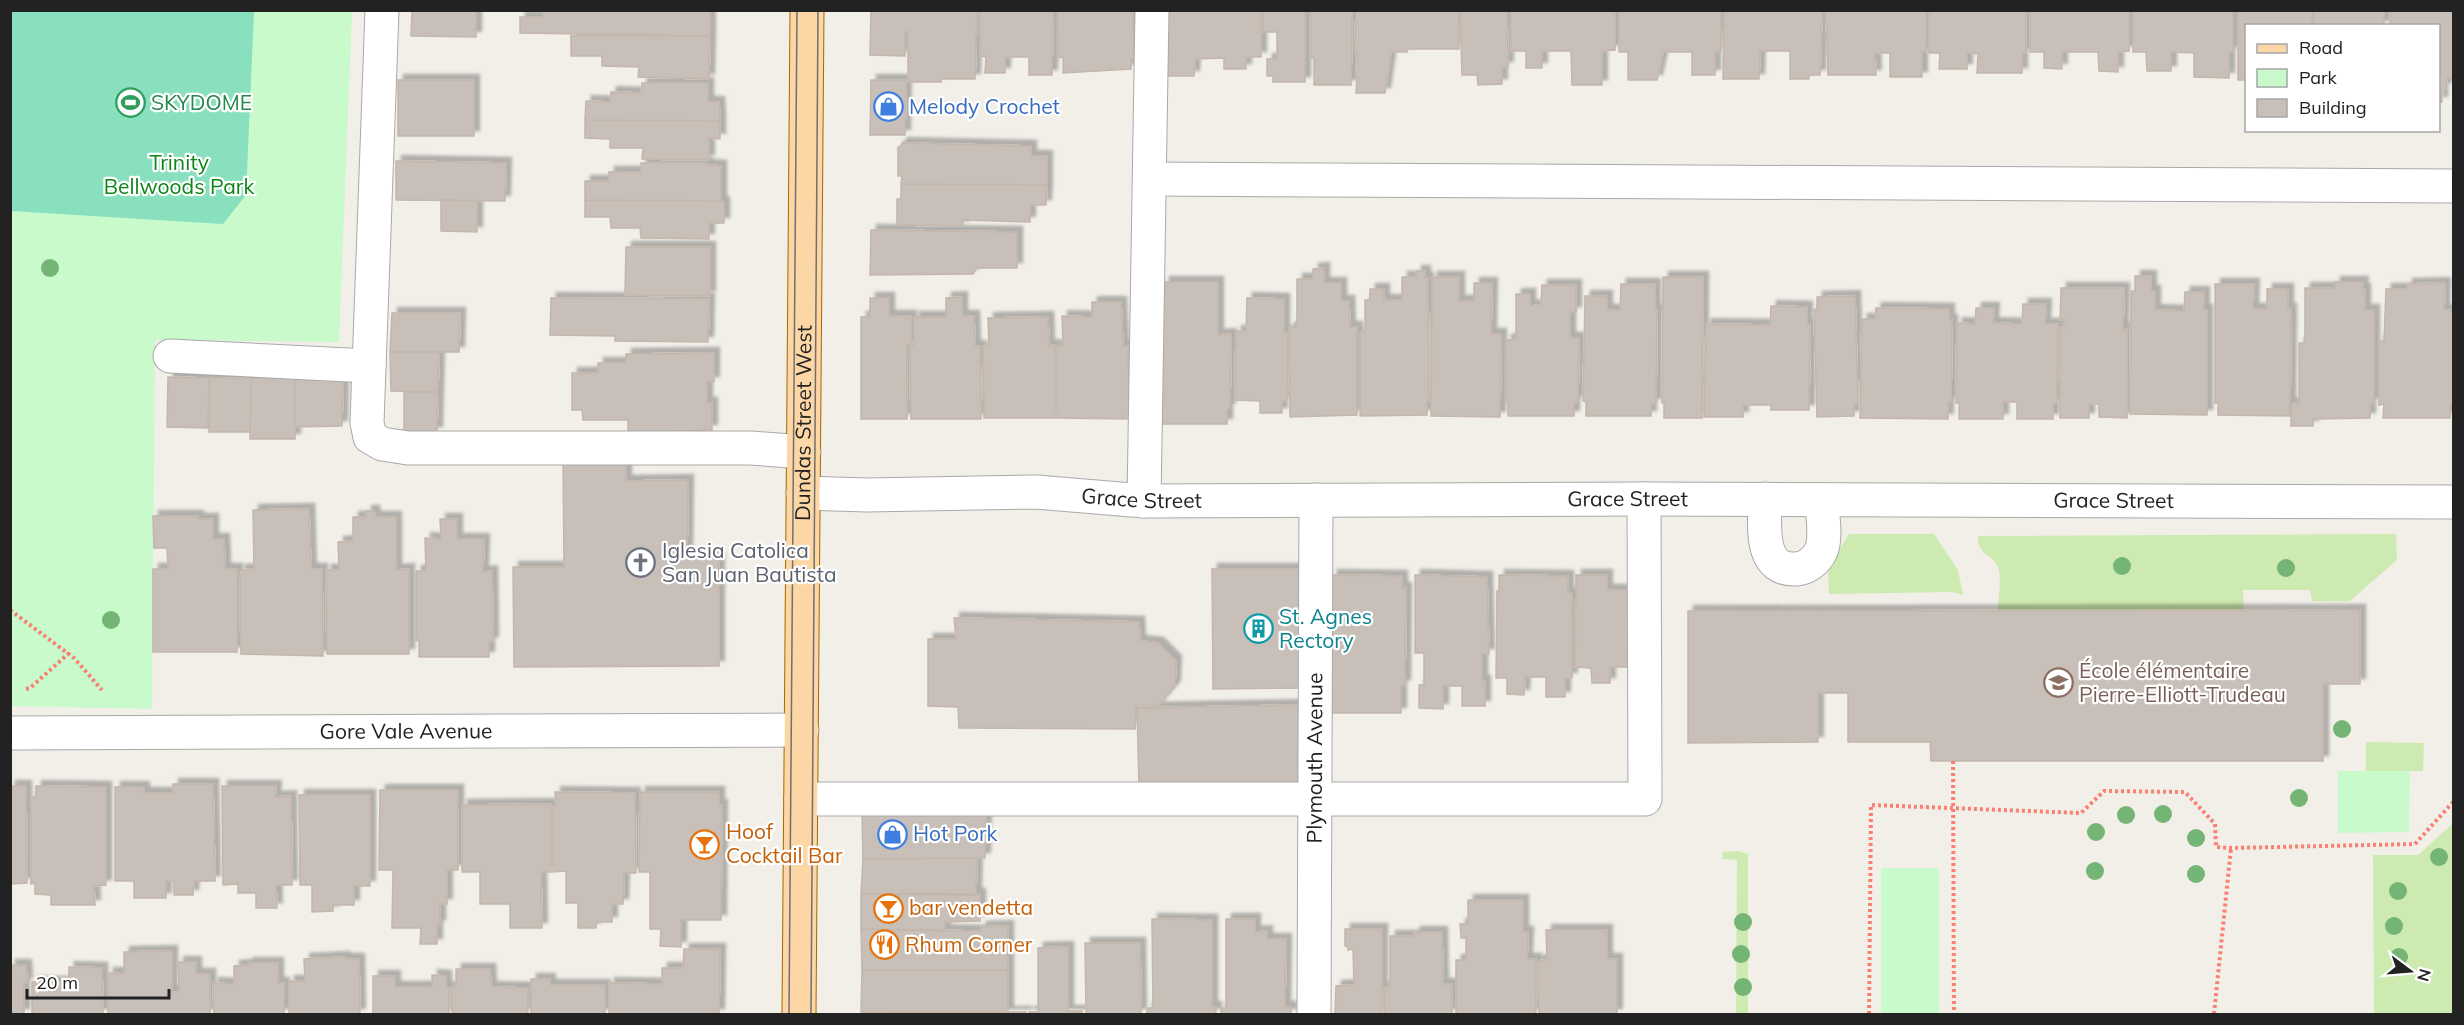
<svg xmlns="http://www.w3.org/2000/svg" width="2464" height="1025" font-family="Mulish,sans-serif">
  <style>
    .grass { fill: #cdebb0 }
    .park { fill: #c8facc }
    .pitch { fill: #88e0be }
    .building { fill: #c7bfb8; stroke: #c4b6ab; stroke-width: 1.5; filter: url(#shadow) }
    .lines { fill: none; stroke-linecap: round; stroke-linejoin: round }
    .minor-casing { stroke: #a9a9a9; stroke-width: 35 }
    .major-casing { stroke: #a06b00; stroke-width: 35 }
    .path { stroke: #fa8072; stroke-width: 4; stroke-dasharray: 3 3; stroke-linecap: butt }
    .minor { stroke: #fff; stroke-width: 33 }
    .major { stroke: #fcd6a4; stroke-width: 33 }
    .tram { stroke: #707070; stroke-width: 1.5 }
    .tree { fill: #74b475 }
    .labels { text-anchor: middle; stroke-width: 4.5; stroke-linejoin: round; paint-order: stroke }
    .leisure-label { font-size: 21px; fill: #27864d; stroke: #fff; text-anchor: start }
    .shop-label { font-size: 21px; fill: #366cbe; stroke: #fff; text-anchor: start }
    .park-label { font-size: 21px; fill: #0c8416; stroke: #fff }
    .street-label { font-size: 21px; fill: #222; stroke: #fff }
    .worship-label { font-size: 21px; fill: #5b616d; stroke: #fff; text-anchor: start }
    .culture-label { font-size: 21px; fill: #0d838f; stroke: #fff; text-anchor: start }
    .education-label { font-size: 21px; fill: #785e54; stroke: #fff; text-anchor: start }
    .food-label { font-size: 21px; fill: #c56008; stroke: #fff; text-anchor: start }
  </style>
  <defs>
    <filter id="shadow"><feDropShadow dx="5.5" dy="-5.5" stdDeviation="1.5" flood-color="#0004"/></filter>
  </defs>
  <rect width="100%" height="100%" fill="#f2efe9"/>
  <!-- grass -->
  <path class="grass" d="M1849,534H1934L1958,570L1963,595L1952,592L1829,594L1828,568Z
    M2396,534L2397,560L2350,601H2312L2310,590H2243L2244,611H1998C1998,599 2002,579 1998,567C1992,553 1977,556 1978,536Z
    M2366,742L2424,743L2423,771H2366Z
    M2453,823V1014H2374L2373,855H2418Z
    M1738,851L1748,854V1014H1736L1737,860L1723,859L1722,852Z"/>
  <!-- park -->
  <path class="park" d="M10,11H352L339,342L155,340L152,709L11,706Z
    M2338,771H2410L2409,832L2338,833Z
    M1881,868H1939V1014H1881Z"/>
  <!-- pitch -->
  <path class="pitch" d="M10,11H254L246,195L223,224L11,211Z"/>
  <!-- building -->
  <path class="building" d="M412,10H476V37L411,36Z
    M543,10H710V36L520,33V17H543Z
    M871,10H977L975,79H941V82H908V30L905,31V56L870,55Z
    M980,10H1053L1052,75H1029V57H1005V73H985L986,57L980,56Z
    M1058,10H1133L1134,59H1131V69L1063,73V57L1058,58Z
    M1156,10H1261V57H1246V69H1224V58L1195,59L1194,76H1158Z
    M1263,10H1305V82H1273V76H1267V59H1277V32H1263Z
    M1311,10H1352L1351,85H1314V58H1311Z
    M1356,10H1459V49H1408L1407,52H1391L1385,93H1356L1358,58L1355,49Z
    M1460,10H1507L1508,67H1502V84L1478,85L1477,75H1462Z
    M1511,10H1615V50L1602,51V85H1572L1571,51H1542V68H1526V51H1511Z
    M1619,10H1721V52H1715V75H1692V52H1663L1657,80H1628V52H1619Z
    M1724,10H1822L1820,75H1809V79H1790V51H1760L1759,79H1723Z
    M1826,10H1926V52H1922V77H1890V53H1875L1876,75H1828Z
    M1929,10H2026V53H2022V73H1977L1978,54L1967,53V69H1939L1940,53H1929Z
    M2030,10H2129V51L2118,52V72L2099,71L2098,52H2062V69L2044,68V52H2030Z
    M2133,10H2233V52H2229V78L2194,77V53L2171,52V71H2147L2146,52H2133Z
    M2238,10H2312V26H2246V80H2238Z
    M2313,10H2384V26H2313Z
    M2390,10H2454V78H2447L2446,88H2442V102H2438V26H2390Z
    M571,35L710,36L709,79L638,77L639,67L602,66V56H571Z
    M398,80H474V136H398Z
    M871,80H906L905,135H870Z
    M642,83H708V102H719L720,121L585,120L586,101L610,102L611,92L641,93Z
    M585,120L720,121V139L709,138V160L642,159L643,148H610V139L585,138Z
    M902,143L1031,146V156H1047V185L901,184L902,176H898V147L901,146Z
    M396,161L506,163L505,201L396,200Z
    M641,163H707V165L721,166V201L585,200V181H609V172H641Z
    M901,184L1047,185L1046,205H1030V222L963,220V226L897,225V199H901Z
    M441,200L477,201V232L441,231Z
    M585,200L721,201L724,203V223H709V239L641,238L640,228H611L610,217H585Z
    M871,230L1017,232V268H977L973,274L870,275Z
    M626,247H710V296L625,295Z
    M1324,268V283H1341V301H1349L1350,327H1357V415L1290,417L1289,328L1297,327V279H1313V269Z
    M1416,271H1425V278H1428L1429,401H1427V415L1360,416V332H1365V300H1370V289H1384V300H1402V277H1416Z
    M2135,276H2151V291H2155V310L2184,311L2185,292H2204V310H2207V415L2130,414L2131,291H2135Z
    M1432,277H1459V301H1474V283H1492L1491,334H1501L1500,417L1431,416Z
    M1663,277H1703L1702,418H1664V403H1662Z
    M1164,282H1218V335L1231,334L1230,408L1227,409V424H1155Z
    M2335,282H2363L2362,289H2365V310H2374V403H2370V418L2313,419V426H2291V404L2299,403V343H2305V288H2335Z
    M2445,283L2444,310L2454,311V405H2450V418H2383L2384,404L2379,405V341H2384L2386,289H2407V284Z
    M1621,284H1655V310H1657L1656,404L1651,403V416H1586V402L1583,401L1585,296H1607V310H1620Z
    M2215,284H2254L2253,309H2267V289H2288V309H2291L2290,416L2218,415V403H2215Z
    M1542,285H1576V312H1570V338H1579L1578,401L1574,402V416H1508V401H1506V340L1516,339V294H1530V306L1541,305Z
    M2061,288H2124L2123,329H2127V418L2099,417V404H2089V418H2060V328L2066,327V320H2060Z
    M1855,296L1858,404H1854V416L1817,417L1814,309L1817,310V297Z
    M962,297V316H974L975,346H980L981,419H911L910,346H914V317H946V298Z
    M551,298L709,299L708,342L615,341V336L550,335Z
    M870,298H889V316H911V344H907V419H861V317H870Z
    M1247,298L1284,299V332H1288L1287,401H1282V413H1260V401L1235,400L1236,331H1246Z
    M1092,302H1121L1123,346H1128L1129,419L1057,418V346H1063L1062,316L1092,317Z
    M2023,304H2046L2045,324H2058L2057,403H2053V419H2017V402H2003V419H1959V403H1956L1957,323L1975,324L1976,308H1994L1993,323L2022,324Z
    M1771,306L1807,307V325H1810L1809,410H1771V405H1743V417H1704L1706,324L1770,325Z
    M1876,308L1949,309V320H1952L1951,402H1948V419L1860,418L1862,319H1875Z
    M392,313H460L459,352H390Z
    M1048,317L1049,346L1055,345V418H984L983,346H989L988,318Z
    M390,352H439L438,392L391,391Z
    M714,353V382H707V403H712V430L628,432V420H583L582,410H572V373H598V363H626V354Z
    M168,377L209,378L208,428L167,427Z
    M209,378H251L250,432H209Z
    M251,378H295V439H250Z
    M295,378L343,379L342,426L295,427Z
    M404,392H438L437,432L404,433Z
    M563,458H626V481L688,480L687,558H719V666L514,667L513,567H564Z
    M309,509L311,569H322L323,656L241,654L240,570L254,569L253,510Z
    M366,511H374L375,517H396V570L409,569V654H327L326,570H339L338,542L353,541V517H367Z
    M153,516H198V519H213V539H224L225,569H237V652H153V569H168L167,548H154Z
    M440,519H457V539H484L483,572L492,571L493,642H489V657H419V640L416,641V571H426L425,538L441,539Z
    M1212,569H1303V688L1213,689Z
    M1332,575L1402,576V588H1406L1405,685H1401V713H1330Z
    M1415,575L1487,577L1489,654H1482V681H1485V706H1462V686H1443V709L1419,708V685H1424V653H1415Z
    M1499,575L1568,576V593H1572V678H1565V697H1546V677H1525L1524,695L1507,694V678H1496L1497,591L1499,590Z
    M1576,575H1607V590H1633L1632,667H1610V683H1592L1591,668L1575,667Z
    M2360,610V684H2323V761H1931L1930,742H1848V693H1818V742L1688,743V611Z
    M954,618L1139,622L1140,641L1158,643L1176,661L1175,686L1157,707L1136,708L1135,729L959,728L958,707L928,706V639H956Z
    M1299,705L1300,783L1139,787L1137,708Z
    M173,784H213L215,881H194L193,895H174V881H166V898H134V881H115V787H144V793H173Z
    M10,786H26L27,883L10,884Z
    M36,786L106,787V885L94,886L95,905H51V895L35,894V883L31,884V797H36Z
    M222,786H276L275,797L291,796L292,885H276L277,908H256V893H238V884L223,885Z
    M380,790H458V870H447V904H440V925L437,926V944H420L421,928H392L393,870H379Z
    M555,792L635,793L636,873H624L623,904H612V922H597L596,928H578V903H566V871L553,872V806H556Z
    M640,792H719V805H722L721,920H681V947L660,946L661,929H650V872H639Z
    M299,795H370V886H354V905H333V911L312,912V885H300Z
    M551,804V872H541L542,928H510V904H480V872H462V805Z
    M862,814H986L985,858L863,859Z
    M977,858L976,895L861,894L863,859Z
    M861,894H980V921L945,922V931L861,929Z
    M1468,900H1523V932H1528L1527,959H1536V1014H1456V960H1466V938H1461L1460,924H1468Z
    M1152,919L1212,920V1007H1216V1014H1147V1008H1153Z
    M1226,919H1255V932L1267,931V939H1286L1285,1007H1291V1014H1221V1008H1226Z
    M1008,926V970H862L861,929L981,931V927Z
    M1345,929H1382V1014H1335L1336,986L1354,985L1353,949L1348,950V947L1345,946Z
    M1546,930H1607V959H1617V1014H1539L1538,961L1547,960Z
    M1415,932H1442L1443,984H1452V1014H1384V987H1390V936H1414Z
    M1085,943H1140L1141,1014H1086Z
    M1068,947V1011H1082V1014H1029V1012H1038V948Z
    M684,949H720L719,1014H609V983L662,984V968H683Z
    M172,951V992H179L178,962H196V974H210V1014H108V973H124V952Z
    M345,957V959H359L360,1014H289V981H305L304,959Z
    M248,963H278V983H284V1014H214L213,983L234,984V966L248,965Z
    M10,965H26L27,983H24V1014H10Z
    M69,967L102,968L103,1014H32V982H69Z
    M456,969H490L491,987L528,988V1014H452L451,987H456Z
    M862,970H1008V1013L861,1012Z
    M432,975L446,976V987L449,988V1014H373V976H395V987H432Z
    M531,979H550V985H605V1014H531Z
    M861,1012H1026V1014H861Z"/>
  <g class="lines">
    <defs>
      <g id="minor">
        <path d="M382,10L367,423L370,437L382,444L408,448H750L804,452"/>
        <path d="M1150,179L2454,186"/>
        <path d="M170,356L369,366"/>
        <path id="s1" d="M803,493L867,495L1036,492L1144,501L1644,499L2454,502"/>
        <path d="M1765,499C1765,524 1758,571 1796,569C1807,568 1816,561 1821,551C1827,537 1822,515 1822,500"/>
        <path d="M1144,501L1152,10"/>
        <path id="s2" d="M10,733L802,730"/>
        <path d="M801,799H1645L1644,499"/>
        <path id="s3" d="M1314,1014L1316,500"/>
      </g>
      <g id="major">
        <path id="s4" d="M799,1014L807,10"/>
      </g>
    </defs>
    <!-- minor casing -->
    <use href="#minor" class="minor-casing"/>
    <!-- major casing -->
    <use href="#major" class="major-casing"/>
    <!-- path -->
    <path class="path" d="M10,610L74,658L102,690
      M26,689L30,688L69,653
      M1953,761L1954,1014
      M1869,1014L1871,805L2081,813L2104,791L2185,792L2215,824L2216,847L2231,848L2415,844L2454,801
      M2214,1014L2231,848"/>
    <!-- minor -->
    <use href="#minor" class="minor"/>
    <!-- major -->
    <use href="#major" class="major"/>
    <!-- tram -->
    <path class="tram" d="M789,1014L797,10
      M811,1014L818,10"/>
  </g>
  <!-- trees -->
  <g class="tree">
    <circle cx="50" cy="268" r="9"/>
    <circle cx="2122" cy="566" r="9"/>
    <circle cx="2286" cy="568" r="9"/>
    <circle cx="111" cy="620" r="9"/>
    <circle cx="2342" cy="729" r="9"/>
    <circle cx="2299" cy="798" r="9"/>
    <circle cx="2163" cy="814" r="9"/>
    <circle cx="2126" cy="815" r="9"/>
    <circle cx="2096" cy="832" r="9"/>
    <circle cx="2196" cy="838" r="9"/>
    <circle cx="2439" cy="857" r="9"/>
    <circle cx="2095" cy="871" r="9"/>
    <circle cx="2196" cy="874" r="9"/>
    <circle cx="2398" cy="891" r="9"/>
    <circle cx="1743" cy="922" r="9"/>
    <circle cx="2394" cy="926" r="9"/>
    <circle cx="1741" cy="954" r="9"/>
    <circle cx="2399" cy="957" r="9"/>
    <circle cx="1743" cy="987" r="9"/>
  </g>
  <!-- icons -->
  <defs>
    <symbol id="stadium-ring" viewBox="-11 -11 22 22"><circle r="9.5" fill="#fff" stroke="#2e9e5b" stroke-width="1.5"/><path d="M0-5a6.5 5 0 1 0 0 10a6.5 5 0 1 0 0-10ZM-3.5-1.8h7v3.6h-7Z" fill="#2e9e5b"/></symbol>
    <symbol id="shop-ring" viewBox="-11 -11 22 22"><circle r="9.5" fill="#fff" stroke="#3f7fe0" stroke-width="1.5"/><path d="M-5-2.5h2.3a2.7 3.5 0 0 1 5.4 0H5L5.5 6h-11ZM-1.5-2.5h3a1.5 2.3 0 0 0-3 0Z" fill="#3f7fe0"/></symbol>
    <symbol id="church-ring" viewBox="-11 -11 22 22"><circle r="9.5" fill="#fff" stroke="#6b7280" stroke-width="1.5"/><path d="M-1.2-6h2.4v3.5h3.3v2.4h-3.3V6h-2.4V-.1h-3.3v-2.4h3.3Z" fill="#6b7280"/></symbol>
    <symbol id="building-ring" viewBox="-11 -11 22 22"><circle r="9.5" fill="#fff" stroke="#0f9aa8" stroke-width="1.5"/><path d="M-4-6H4V6H1V3H-1V6H-4ZM-2.5-4.3h1.7v1.8h-1.7ZM.8-4.3h1.7v1.8H.8ZM-2.5-1h1.7V.8h-1.7ZM.8-1h1.7V.8H.8Z" fill="#0f9aa8"/></symbol>
    <symbol id="school-ring" viewBox="-11 -11 22 22"><circle r="9.5" fill="#fff" stroke="#8d6e63" stroke-width="1.5"/><path d="M0-5L7-2L0 1L-7-2ZM-4 1L0 2.5L4 1V4Q0 6-4 4Z" fill="#8d6e63"/></symbol>
    <symbol id="bar-ring" viewBox="-11 -11 22 22"><circle r="9.5" fill="#fff" stroke="#e8710a" stroke-width="1.5"/><path d="M-6-5H6L.8 .8V4.5H3.5V6h-7V4.5H-.8V.8Z" fill="#e8710a"/></symbol>
    <symbol id="restaurant-ring" viewBox="-11 -11 22 22"><circle r="9.5" fill="#fff" stroke="#e8710a" stroke-width="1.5"/><path d="M-5-6h1v4h1v-4h1v4h1v-4h1v5L-1.5 .5V6h-2V.5L-5-1ZM5-6V6H3V1.5H1.5Q1.5-4 5-6Z" fill="#e8710a"/></symbol>
  </defs>
  <g fill-rule="evenodd">
    <use href="#stadium-ring" x="114" y="86" width="33" height="33"/>
    <use href="#shop-ring" x="872" y="90" width="33" height="33"/>
    <use href="#church-ring" x="624" y="546" width="33" height="33"/>
    <use href="#building-ring" x="1242" y="612" width="33" height="33"/>
    <use href="#school-ring" x="2042" y="666" width="33" height="33"/>
    <use href="#shop-ring" x="876" y="818" width="33" height="33"/>
    <use href="#bar-ring" x="688" y="828" width="33" height="33"/>
    <use href="#bar-ring" x="872" y="892" width="33" height="33"/>
    <use href="#restaurant-ring" x="868" y="928" width="33" height="33"/>
  </g>
  <g class="labels">
    <!-- leisure labels -->
    <g class="leisure-label">
      <text x="151" y="110">SKYDOME</text>
    </g>
    <!-- shop labels -->
    <g class="shop-label">
      <text x="909" y="114">Melody Crochet</text>
      <text x="913" y="841">Hot Pork</text>
    </g>
    <!-- park labels -->
    <g class="park-label">
      <text x="179" y="170">Trinity<tspan x="179" dy="24">Bellwoods Park</tspan></text>
    </g>
    <!-- street labels -->
    <g class="street-label">
      <text dy="7" stroke="none"><textPath href="#s4" startOffset="591">Dundas Street West</textPath></text>
      <text dy="7" stroke="none"><textPath href="#s1" startOffset="339">Grace Street</textPath></text>
      <text dy="7" stroke="none"><textPath href="#s1" startOffset="825">Grace Street</textPath></text>
      <text dy="7" stroke="none"><textPath href="#s1" startOffset="1311">Grace Street</textPath></text>
      <text dy="7" stroke="none"><textPath href="#s2" startOffset="396">Gore Vale Avenue</textPath></text>
      <text dy="7" stroke="none"><textPath href="#s3" startOffset="256">Plymouth Avenue</textPath></text>
    </g>
    <!-- worship labels -->
    <g class="worship-label">
      <text x="662" y="558">Iglesia Catolica<tspan x="662" dy="24">San Juan Bautista</tspan></text>
    </g>
    <!-- culture labels -->
    <g class="culture-label">
      <text x="1279" y="624">St. Agnes<tspan x="1279" dy="24">Rectory</tspan></text>
    </g>
    <!-- education labels -->
    <g class="education-label">
      <text x="2079" y="678">École élémentaire<tspan x="2079" dy="24">Pierre-Elliott-Trudeau</tspan></text>
    </g>
    <!-- food labels -->
    <g class="food-label">
      <text x="726" y="839">Hoof<tspan x="726" dy="24">Cocktail Bar</tspan></text>
      <text x="909" y="915">bar vendetta</text>
      <text x="905" y="952">Rhum Corner</text>
    </g>
  </g>
  <!-- border -->
  <rect width="2464" height="1025" fill="none" stroke="#222222" stroke-width="24"/>
  <!-- legend -->
  <rect x="2245" y="24" width="195" height="108" fill="#ffffff" stroke="#a7a7a7" stroke-width="1.5"/>
  <rect x="2257" y="44" width="30" height="9" fill="#fcd6a4" stroke="#a7a7a7" stroke-width="1.5"/>
  <text x="2299" y="54" font-size="18" fill="#222222">Road</text>
  <rect x="2257" y="69" width="30" height="18" fill="#c8facc" stroke="#a7a7a7" stroke-width="1.5"/>
  <text x="2299" y="84" font-size="18" fill="#222222">Park</text>
  <rect x="2257" y="99" width="30" height="18" fill="#c7bfb8" stroke="#a7a7a7" stroke-width="1.5"/>
  <text x="2299" y="114" font-size="18" fill="#222222">Building</text>
  <!-- north arrow -->
  <g transform="translate(2410 971) rotate(106)" stroke="#ffffff" stroke-width="4.5" paint-order="stroke">
  <path d="M0-4.5L10 22L0 15L-10 22Z" fill="#222222"/>
  <text y="-9" font-size="16" font-weight="bold" text-anchor="middle" fill="#222222">N</text>
  </g>
  <!-- scale -->
  <path d="M27 989v9h142v-9" fill="none" stroke="#222222" stroke-width="3"/>
  <text x="36" y="989" font-size="18" fill="#222222" stroke="#ffffff" stroke-width="4.5" paint-order="stroke">20 m</text>
</svg>
